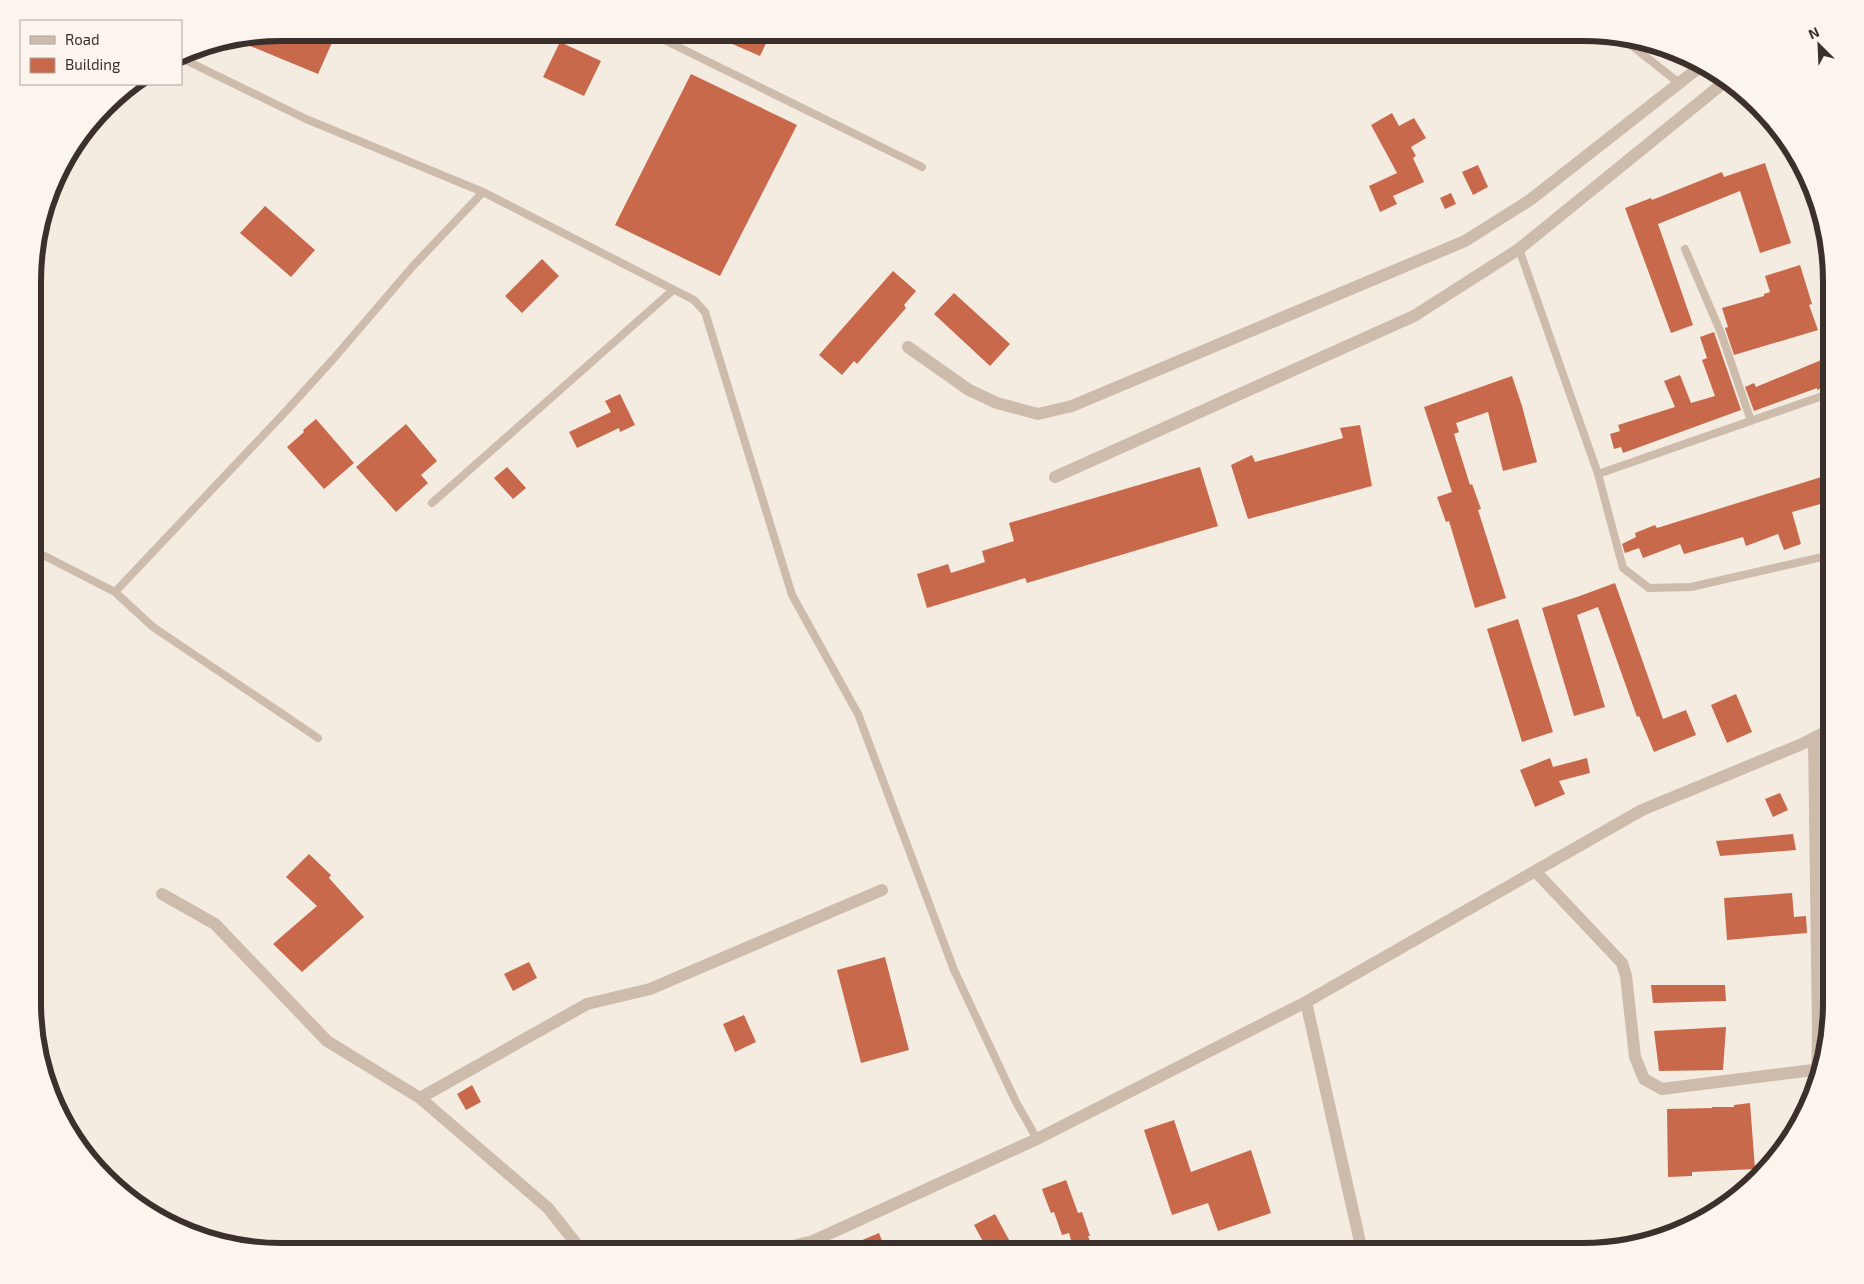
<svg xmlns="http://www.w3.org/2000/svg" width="1864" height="1284" font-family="'Exo 2',sans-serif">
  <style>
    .building { fill: #c8694b }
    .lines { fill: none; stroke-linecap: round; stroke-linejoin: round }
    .lane { stroke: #cdbbac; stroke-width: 8 }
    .street { stroke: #cdbbac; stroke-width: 12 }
    .rim { fill: none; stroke: #3b302b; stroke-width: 6 }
  </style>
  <rect width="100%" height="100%" fill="#f4ebe1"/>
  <!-- building -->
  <path class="building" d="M282,32L327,33L335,36L318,74L238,41Z
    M707,33H771L760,56Z
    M560,42L601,61L584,96L543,77Z
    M691,74L797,125L720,276L615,225Z
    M1392,113L1399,126L1414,118L1426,138L1411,147L1416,156L1413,158L1424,182L1393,196L1397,204L1380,212L1369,186L1397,173L1371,125Z
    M1765,163L1791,243L1760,253L1740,191L1658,224L1693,325L1671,333L1625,208L1651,198L1652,200L1722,172L1724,177Z
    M1478,165L1488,187L1473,195L1462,172Z
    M1451,193L1456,204L1445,209L1440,198Z
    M265,206L315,250L291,277L240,233Z
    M542,259L559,276L522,313L505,296Z
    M1800,265L1812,304L1809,305L1818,330L1734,355L1725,328L1728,327L1722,308L1764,296V294L1770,292L1765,276Z
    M893,271L916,291L904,305L906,308L857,364L854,361L842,375L819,355Z
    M954,293L1010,344L990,366L934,314Z
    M1714,332L1741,410L1623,453L1621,447L1614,449L1610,434L1620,431L1618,425L1675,407L1664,381L1680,375L1691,403L1715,396L1702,360L1707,358L1700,337Z
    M1831,356V385L1817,390V388L1754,411L1745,387L1754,383L1756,387Z
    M1512,376L1522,406L1537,462L1503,471L1488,412L1456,423L1459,432L1454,434L1470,485L1472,484L1481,509L1478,510L1506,598L1475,608L1449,521L1446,522L1437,497L1452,492L1424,407Z
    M620,394L635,425L620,432L619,428L577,448L569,432L611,412L605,401Z
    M316,419L354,463L324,489L287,447L304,432L303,430Z
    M406,424L437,461L421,475L428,483L396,512L356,467Z
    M1360,425L1372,486L1248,519L1231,465L1252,455L1255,462L1343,438L1340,428Z
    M507,467L526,488L513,499L494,478Z
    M1200,467L1218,526L1027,583L1025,578L927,608L917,574L948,564L951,573L985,562L982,551L1014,541L1009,523Z
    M1831,474V501L1792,512L1801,544L1784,550L1778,534L1746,546L1743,537L1684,554L1680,544L1643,558L1639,548L1625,553L1622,544L1636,537L1635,533L1655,525L1657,528Z
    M1615,583L1663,719L1686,710L1696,735L1654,752L1639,716L1637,717L1598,607L1577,615L1605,707L1574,716L1542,608L1577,597Z
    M1518,619L1553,732L1522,742L1487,629Z
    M1736,694L1752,732L1727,743L1711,705Z
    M1550,758L1553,767L1587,758L1590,773L1559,781L1565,794L1535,807L1520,770Z
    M1780,793L1788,810L1773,817L1765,799Z
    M1793,834L1796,850L1720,856L1716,841Z
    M309,854L331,875L329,878L364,917L302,972L273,944L317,906L286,877Z
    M1792,893L1794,917L1806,916L1807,933L1727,940L1724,898Z
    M885,957L909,1050L861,1063L837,970Z
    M529,962L537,978L513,991L504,974Z
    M1651,985H1725L1726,1001L1653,1003Z
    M744,1015L756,1042L735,1052L723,1024Z
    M1726,1027L1723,1070L1659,1071L1654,1031Z
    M472,1085L481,1102L466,1110L457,1094Z
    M1750,1103L1755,1169L1692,1172V1176L1668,1177L1667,1109L1712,1108V1107H1734V1105Z
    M1174,1120L1191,1172L1251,1150L1271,1213L1218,1231L1208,1203L1172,1215L1144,1130Z
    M1066,1180L1078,1213L1082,1212L1090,1236H1088L1094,1251H1074L1069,1233L1062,1235L1054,1212L1051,1213L1044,1195L1042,1189Z
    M995,1214L1015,1251H988L974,1225Z
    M879,1233L886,1251H836Z"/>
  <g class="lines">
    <!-- lane -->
    <path class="lane" d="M650,33L922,167
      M1621,37L1679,83
      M181,58L306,119L483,192L694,300L705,312L792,595L858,714L954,970L1016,1102L1037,1139
      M1519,249L1598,474L1623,568L1649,588L1691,587L1831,555
      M1685,249L1721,333L1751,421
      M1598,474L1831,393
      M432,503L673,290
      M35,551L115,592L153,627L318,738
      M115,592L288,409L335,357L413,266L483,192"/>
    <!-- street -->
    <path class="street" d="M908,347L969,390L997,403L1038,414L1072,406L1465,241L1530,200L1701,66
      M1055,477L1414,316L1519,249L1727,80
      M1814,738L1818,1030L1817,1085
      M1535,871L1622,963L1626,976L1635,1057L1644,1079L1662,1089L1821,1069
      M162,894L215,924L327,1041L420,1098L548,1208L582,1251
      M1306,1002L1362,1251
      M420,1098L587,1004L650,989L882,890
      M772,1251L813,1241L1037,1139L1306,1002L1642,810L1802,744L1831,729"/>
  </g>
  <!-- crop -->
  <path d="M0 0H1864V1284H0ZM281 41H1583A240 240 0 0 1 1823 281V1003A240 240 0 0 1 1583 1243H281A240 240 0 0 1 41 1003V281A240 240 0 0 1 281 41Z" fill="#fbf5ee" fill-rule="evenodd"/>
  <path class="rim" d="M281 41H1583A240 240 0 0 1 1823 281V1003A240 240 0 0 1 1583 1243H281A240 240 0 0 1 41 1003V281A240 240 0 0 1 281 41Z"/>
  <!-- legend -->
  <rect x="20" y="20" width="162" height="65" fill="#fbf5ee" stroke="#aea6a0"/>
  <rect x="30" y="36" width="25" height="8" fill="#cdbbac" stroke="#aea6a0"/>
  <text x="65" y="45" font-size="15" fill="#3b302b">Road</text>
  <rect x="30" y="58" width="25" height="15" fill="#c8694b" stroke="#aea6a0"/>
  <text x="65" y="70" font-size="15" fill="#3b302b">Building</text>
  <!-- north arrow -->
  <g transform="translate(1819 45) rotate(336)" stroke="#fbf5ee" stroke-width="4" paint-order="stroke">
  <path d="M0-4L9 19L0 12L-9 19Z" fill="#3b302b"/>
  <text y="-8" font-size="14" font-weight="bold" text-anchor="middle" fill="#3b302b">N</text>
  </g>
</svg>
